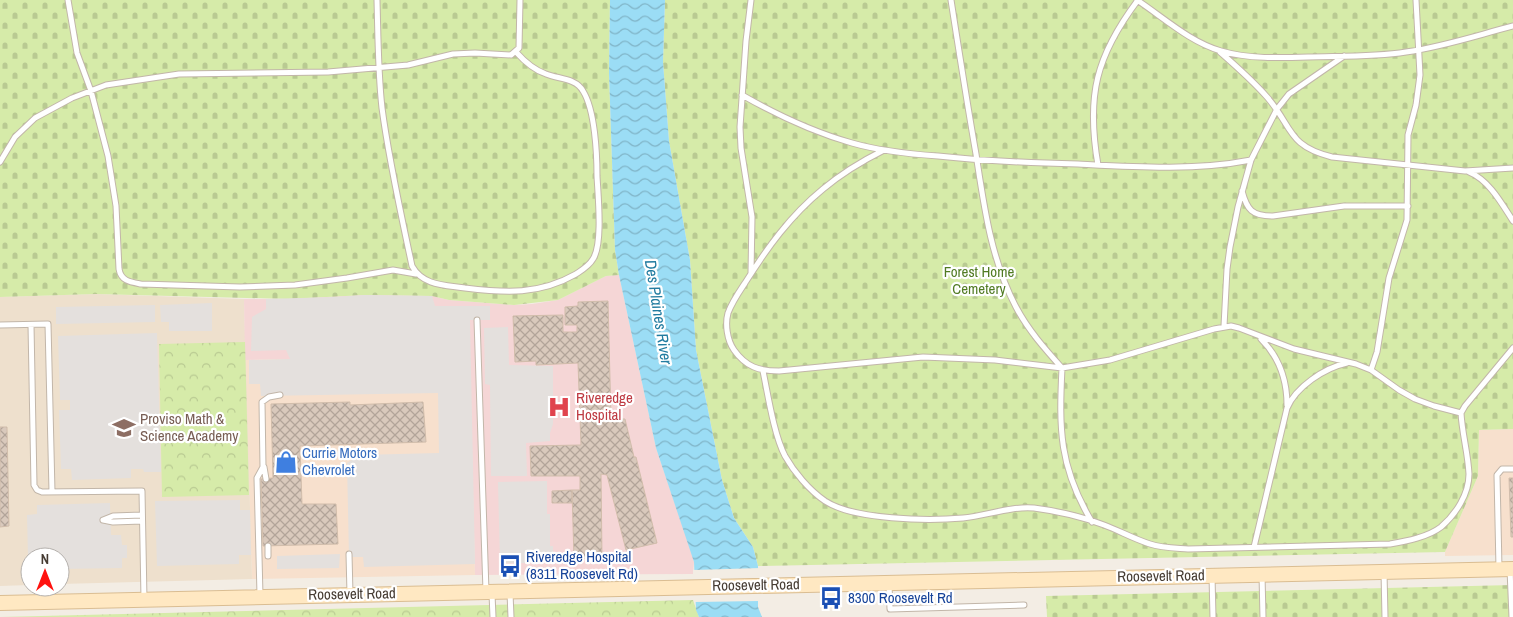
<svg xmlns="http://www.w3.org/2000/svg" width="1513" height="617" font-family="'Archivo Narrow',sans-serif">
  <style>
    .commercial { fill: #f7e0cd }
    .education { fill: #eee0cd }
    .medical { fill: #f5d6d6 }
    .cemetery { fill: url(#cemetery-stones) }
    .park { fill: url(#park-crowns) }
    .parking { fill: #e4e0dd }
    .water { fill: url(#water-waves) }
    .pier { fill: #f3ede4 }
    .building { fill: url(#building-cross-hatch); stroke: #d1bdab }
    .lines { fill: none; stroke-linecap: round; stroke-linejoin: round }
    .lane-casing { stroke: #c2b6a9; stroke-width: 7 }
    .secondary-casing { stroke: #dabd92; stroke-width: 16 }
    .lane { stroke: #fff; stroke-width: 5 }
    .secondary { stroke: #ffe8c2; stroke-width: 14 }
    .labels { text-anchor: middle; stroke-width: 4.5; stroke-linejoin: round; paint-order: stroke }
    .park-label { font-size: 15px; fill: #517b23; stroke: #fff }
    .health-label { font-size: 15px; fill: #be3a42; stroke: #fff; text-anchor: start }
    .education-label { font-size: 15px; fill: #785e54; stroke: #fff; text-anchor: start }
    .shop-label { font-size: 15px; fill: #366cbe; stroke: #fff; text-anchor: start }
    .transit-label { font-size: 15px; fill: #164399; stroke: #fff; text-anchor: start }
    .street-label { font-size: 15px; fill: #463c33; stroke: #fff }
    .water-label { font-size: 16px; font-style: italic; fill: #227ca0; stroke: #fff }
  </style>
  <defs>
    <pattern id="cemetery-stones" width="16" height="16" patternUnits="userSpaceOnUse" patternTransform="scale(1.25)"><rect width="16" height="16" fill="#d6eba9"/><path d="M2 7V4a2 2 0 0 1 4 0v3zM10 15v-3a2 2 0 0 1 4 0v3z" fill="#b9ca92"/></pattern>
    <pattern id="park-crowns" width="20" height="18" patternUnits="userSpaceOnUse" patternTransform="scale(1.25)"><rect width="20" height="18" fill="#d6eba9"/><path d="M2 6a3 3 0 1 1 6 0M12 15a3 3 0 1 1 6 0" fill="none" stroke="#b9ca92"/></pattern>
    <pattern id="water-waves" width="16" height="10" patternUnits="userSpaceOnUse" patternTransform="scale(1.25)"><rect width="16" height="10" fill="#9bddf5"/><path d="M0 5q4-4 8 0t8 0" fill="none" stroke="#80b4c7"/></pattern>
    <pattern id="building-cross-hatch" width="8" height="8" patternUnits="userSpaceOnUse" patternTransform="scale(1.25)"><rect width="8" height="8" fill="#d9c9bc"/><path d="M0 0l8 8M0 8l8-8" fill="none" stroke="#b2a499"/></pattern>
  </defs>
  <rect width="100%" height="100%" fill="#f3ede4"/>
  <!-- commercial -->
  <path class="commercial" d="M418,356L470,365L475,575L252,579L245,360Z
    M1513,429V555L1445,556V552L1478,476L1479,430Z"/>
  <!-- education -->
  <path class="education" d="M96,294L244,299L252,579L60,584V557H30V585L0,586V297Z"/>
  <!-- medical -->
  <path class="medical" d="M619,275L656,448L692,554L694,562L693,574L475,575L470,365L418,366L417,356L245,360L244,299H288L365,295L432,296L449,300L514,305L532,304L558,300L606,276Z"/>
  <!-- cemetery -->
  <path class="cemetery" d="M0,0H610L609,73L615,250L619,275L606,276L558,300L514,305L449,300L432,296L365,295L288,299L96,294L0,297Z
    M665,0H1513V429L1479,430L1478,476L1445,552L758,566L753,547L734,518L722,480L696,350L690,260L669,141L663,62Z
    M1513,585V617H1047L1046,596Z"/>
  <!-- park -->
  <path class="park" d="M245,342L249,495L162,497L159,344Z
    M693,600L699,617H0Z"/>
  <!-- parking -->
  <path class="parking" d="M365,295L432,296L435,306H490V320H470L475,564L364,567L363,557H349L347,463L359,455L439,453L438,393L261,396L260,384H249V360L290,359L286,350L251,351L252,317L266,309V299L335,297Z
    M212,303V331H169V322H161L160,305Z
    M155,305V322L56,324V307Z
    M508,327L509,365L553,366V424L550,433V441L526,443L527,476H491L490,385L485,384L484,328Z
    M157,333L161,472H144L143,469H131V478L72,480L71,469H61L59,410H70V400H60L58,336Z
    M547,481V514H550V546H553V563H500L498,482Z
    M240,500V510H250L251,555H239V564L157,566L155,501Z
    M110,503L111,535H121L122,545H127V558H122V568L60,569V557H30V559H28L27,515L37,514V505Z
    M340,554L339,568L277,569V556Z"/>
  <!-- water -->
  <path class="water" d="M610,0H665L663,62L669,141L690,260L696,350L722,480L734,518L753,547L758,566V607L762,617H699L696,610L694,562L656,448L619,275L615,250L609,73Z"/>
  <!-- pier -->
  <path class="pier" d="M761,568L760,601L694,602L693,570Z"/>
  <!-- building -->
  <path class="building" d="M608,301L611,419H625L634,457H636L657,543L626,550L607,475L601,474L602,558L574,559L572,490H580V476H531L530,446L581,445L578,363L536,365V361L515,362L513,316L563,315V332H577V325H565V307L578,306V302Z
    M350,402V405L423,402L426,442L300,446L302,504H336L338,544L263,546L261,479L273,478L271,404Z
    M0,427H7L9,526L0,527Z
    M1509,478H1513V537H1511Z
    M572,490V503H552V491Z"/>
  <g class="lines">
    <defs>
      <path id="lane" d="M68,0L77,53L91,91L108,156L116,206L119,269C121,281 130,282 141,284L240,287L295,285L347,278L393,270L416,274
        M377,0C378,36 378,72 382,108C389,161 401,214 412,266C423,286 445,285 465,288C506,293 539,295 576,274C582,270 589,266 593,259C603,244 598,196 597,176C597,154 595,110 583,91C576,78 558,79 546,74C534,70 524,61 516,52
        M751,0L746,41L740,127L741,148L752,217L751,273
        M951,0C959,51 967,103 976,154C984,206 991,260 1016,307C1028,330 1045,349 1062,368C1059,429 1059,467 1092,522
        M1137,0C1164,18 1190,42 1221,51C1248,59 1280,58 1308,57C1341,56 1374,57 1406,52C1442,47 1478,35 1513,26
        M1220,52C1236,66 1253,81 1267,97C1293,127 1287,146 1332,157L1465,171L1513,168
        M742,95C777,115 813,132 852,143C880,151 909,154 938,156C985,161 1031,163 1078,164C1135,167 1195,171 1251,160
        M884,150C862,161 841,174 823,189C790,216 767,248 745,283C739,292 732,302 728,313C725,324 727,340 734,350C746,367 759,371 779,371L923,357L995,360L1062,368L1110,360L1214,329L1231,326L1239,328L1294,349L1356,364L1371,370L1399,390L1415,399L1434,406L1461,413
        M0,162L15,137L35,118L72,98L106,85L179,74L328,72L408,65L453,54L475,53L511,55L519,48L520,0
        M1098,165C1086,96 1096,56 1138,0
        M1469,172C1489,180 1502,204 1513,221
        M1242,191C1247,210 1252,216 1273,216L1344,206H1408
        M477,320L486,591
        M0,325L48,324L52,492
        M31,325L34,485L37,490L42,492L142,491L144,599
        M1224,326L1227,269L1230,247L1238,207L1251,160L1277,109L1289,94L1344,56
        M1261,339C1279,357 1287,380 1287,405
        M1371,370L1377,352L1389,278L1407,220L1408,135L1416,105L1420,75L1416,0
        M763,371C768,395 774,435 785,456C794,472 809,490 825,501C854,520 928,521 963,518C986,516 1010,506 1034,508C1057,511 1083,517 1104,525C1120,531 1134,539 1150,544C1162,548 1175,548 1188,549L1390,544C1407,541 1428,537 1441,527C1456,514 1469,494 1469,474C1468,453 1462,433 1461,413L1465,406L1513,348
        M264,467L266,479
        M103,520L113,516L142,515
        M103,520L113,522L142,521
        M268,546V556
        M1254,547L1287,408C1296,387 1324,368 1347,363
        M349,554L350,594
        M1499,568L1497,475L1502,469H1513
        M1510,569L1512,617
        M1384,572L1385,617
        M1262,575L1263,617
        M1212,576L1213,617
        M889,585L890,609L1024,605
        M510,593L511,617
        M492,594L493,617
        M260,595L257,478L263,467L262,402L269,397L280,395"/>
      <path id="secondary" d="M0,603L1513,569"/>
    </defs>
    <!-- lane casing -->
    <use href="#lane" class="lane-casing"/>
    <!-- secondary casing -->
    <use href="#secondary" class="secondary-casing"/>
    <!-- lane -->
    <use href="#lane" class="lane"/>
    <!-- secondary -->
    <use href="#secondary" class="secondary"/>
  </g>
  <!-- icons -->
  <defs>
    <symbol id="hospital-bare" viewBox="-9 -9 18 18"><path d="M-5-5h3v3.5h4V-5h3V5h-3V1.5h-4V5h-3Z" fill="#e0444e" stroke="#fff" stroke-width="2.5" paint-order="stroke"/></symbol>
    <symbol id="school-bare" viewBox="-9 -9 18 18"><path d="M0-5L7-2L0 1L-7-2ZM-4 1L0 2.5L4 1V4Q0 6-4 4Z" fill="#8d6e63" stroke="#fff" stroke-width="2.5" paint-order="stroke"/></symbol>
    <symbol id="shop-bare" viewBox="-9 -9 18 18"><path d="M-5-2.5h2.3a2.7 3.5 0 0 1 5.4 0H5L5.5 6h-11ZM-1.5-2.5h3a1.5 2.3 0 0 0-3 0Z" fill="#3f7fe0" stroke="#fff" stroke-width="2.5" paint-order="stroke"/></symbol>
    <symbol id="bus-bare" viewBox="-9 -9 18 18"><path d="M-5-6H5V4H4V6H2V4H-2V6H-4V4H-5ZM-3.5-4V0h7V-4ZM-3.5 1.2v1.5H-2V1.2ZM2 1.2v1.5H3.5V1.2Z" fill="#1a4fb4" stroke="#fff" stroke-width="2.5" paint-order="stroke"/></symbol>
  </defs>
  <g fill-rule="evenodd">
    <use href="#hospital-bare" x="543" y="391" width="32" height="32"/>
    <use href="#school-bare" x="108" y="412" width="32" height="32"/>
    <use href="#shop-bare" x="270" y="446" width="32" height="32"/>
    <use href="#bus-bare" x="494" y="550" width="32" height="32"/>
    <use href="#bus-bare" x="815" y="582" width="32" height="32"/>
  </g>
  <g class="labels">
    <!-- park labels -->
    <g class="park-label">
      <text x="979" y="277">Forest Home<tspan x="979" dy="17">Cemetery</tspan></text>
    </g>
    <!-- health labels -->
    <g class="health-label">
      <text x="576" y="403">Riveredge<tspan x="576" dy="17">Hospital</tspan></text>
    </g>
    <!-- education labels -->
    <g class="education-label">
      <text x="140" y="424">Proviso Math &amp;<tspan x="140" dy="17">Science Academy</tspan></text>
    </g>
    <!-- shop labels -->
    <g class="shop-label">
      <text x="302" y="458">Currie Motors<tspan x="302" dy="17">Chevrolet</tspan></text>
    </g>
    <!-- transit labels -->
    <g class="transit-label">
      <text x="526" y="562">Riveredge Hospital<tspan x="526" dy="17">(8311 Roosevelt Rd)</tspan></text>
      <text x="848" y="603">8300 Roosevelt Rd</text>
    </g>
    <!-- street labels -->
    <g class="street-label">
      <text transform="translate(1161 576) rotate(-1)" y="5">Roosevelt Road</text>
      <text transform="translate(756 585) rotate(-1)" y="5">Roosevelt Road</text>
      <text transform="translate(352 594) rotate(-1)" y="5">Roosevelt Road</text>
    </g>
    <!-- water labels -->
    <g class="water-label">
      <text transform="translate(659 312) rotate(81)" y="6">Des Plaines River</text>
    </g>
  </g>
  <!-- north arrow -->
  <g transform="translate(45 572)"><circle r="24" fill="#ffffff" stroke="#b5b1ad"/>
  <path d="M0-4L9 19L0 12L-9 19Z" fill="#ff120f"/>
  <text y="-8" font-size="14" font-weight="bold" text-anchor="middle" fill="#463c33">N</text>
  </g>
</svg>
